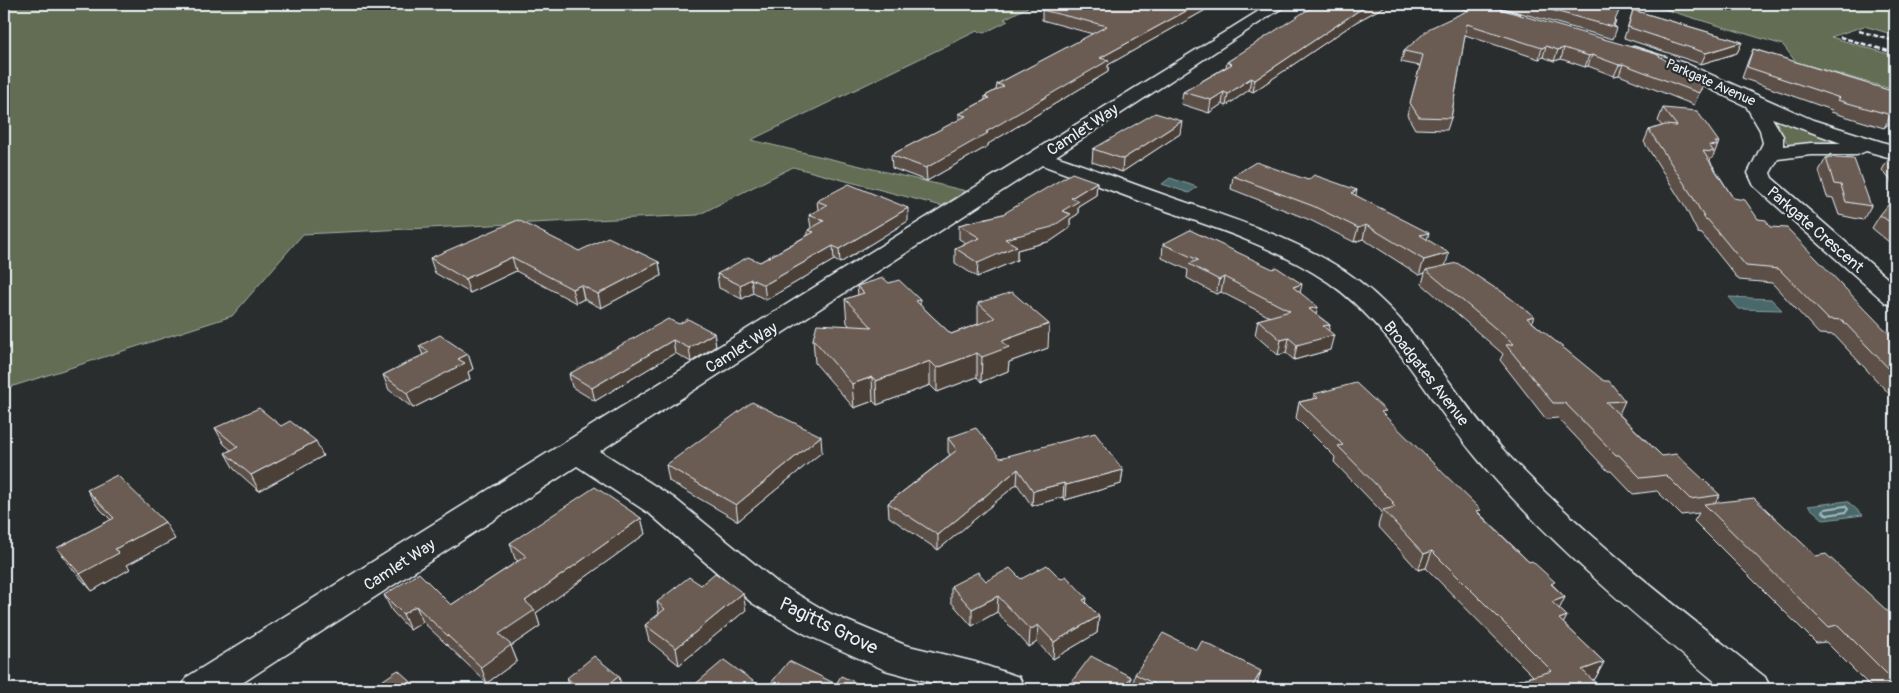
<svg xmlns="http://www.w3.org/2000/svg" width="1899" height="693" font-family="Pangolin,sans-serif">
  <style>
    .green { fill: #626d53; stroke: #a5afa6 }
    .water { fill: #49676b; stroke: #899ea3 }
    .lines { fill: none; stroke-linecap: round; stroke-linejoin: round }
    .shore { stroke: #a8bac0; stroke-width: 2 }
    .minor-casing { stroke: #e8f1f8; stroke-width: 3 }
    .minor { fill: #2a2d2e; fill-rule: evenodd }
    .rail { stroke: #e8f1f8; stroke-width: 2.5; stroke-dasharray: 5 2.5; stroke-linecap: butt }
    .wall { fill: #5c4f47; stroke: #e8f1f8 }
    .shaded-wall { fill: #4b4039; stroke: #e8f1f8 }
    .building { fill: #6b5c52; stroke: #e8f1f8 }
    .labels { text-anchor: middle; stroke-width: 4.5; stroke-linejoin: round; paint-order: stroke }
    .far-street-label { font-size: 14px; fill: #e8f1f8; stroke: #2a2d2e }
    .street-label { font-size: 16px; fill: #e8f1f8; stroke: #2a2d2e }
    .near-street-label { font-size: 19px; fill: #e8f1f8; stroke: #2a2d2e }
  </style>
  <rect width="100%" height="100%" fill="#2a2d2e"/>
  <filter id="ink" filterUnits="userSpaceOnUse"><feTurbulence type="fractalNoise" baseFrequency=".02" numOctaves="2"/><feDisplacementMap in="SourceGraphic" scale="10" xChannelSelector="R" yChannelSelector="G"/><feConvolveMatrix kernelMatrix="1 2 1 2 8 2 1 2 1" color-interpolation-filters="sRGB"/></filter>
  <g filter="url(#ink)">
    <!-- green -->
    <path class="green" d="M4,4H1028L1032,5L1004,19L1008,21L984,33L977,31L751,140L966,191L942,206L793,167L698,215L303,234L232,316L4,389Z
      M1647,4H1806C1834,11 1866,0 1895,5V35L1864,26L1831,37L1895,56V90L1796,62L1783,45Z
      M1774,119L1846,143L1789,146Z"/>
    <!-- water -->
    <path class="water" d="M1170,178L1197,187L1189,193L1162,184Z
      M1729,297L1771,299L1782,310L1739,309Z
      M1847,501L1863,515L1824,520L1808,506Z"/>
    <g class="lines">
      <!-- shore -->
      <path class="shore" d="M1845,506L1848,509L1846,512L1827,515L1823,512L1825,509Z"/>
      <defs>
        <path id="minor" d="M1270,4H1288L1056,156C1097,170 1138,186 1179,200C1236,220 1294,238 1345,271C1416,318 1452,396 1509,456C1587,538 1677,607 1765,677L1771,689H1724C1641,620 1558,551 1487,470C1432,409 1397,330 1328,282C1279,249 1222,230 1167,211C1125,196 1084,180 1042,165L600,451L674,498L778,583L831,614L905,645L975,662L1019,677L1025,689H955L885,670L805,634L752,603L650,514L577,466L233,689H181L187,677Z
          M1458,4H1483L1519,14L1521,17L1513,22L1460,7Z
          M1634,47L1687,64L1813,120L1895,146V159L1866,151L1857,155H1811L1778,159L1770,173L1772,178L1895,285V306L1886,303L1754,186L1748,173L1763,143L1760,130L1746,106L1674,72L1628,56L1625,52L1628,48ZM1772,118L1841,143H1811L1783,146V136Z"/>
      </defs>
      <!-- minor casing -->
      <use href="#minor" class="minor-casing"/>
      <!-- minor -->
      <use href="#minor" class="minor"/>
      <!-- rail -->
      <path class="rail" d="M1859,31L1895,41
        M1840,37L1895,53"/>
    </g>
    <!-- wall -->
    <path class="wall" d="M1051,4H1216L1108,65V72L988,144V146L927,181L892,168L891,155L959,120V114L985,100V96L996,90L997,84L1093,34L1042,20V10L1051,6Z
      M1320,4H1389L1356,22L1253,92L1249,90L1226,106L1222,104L1209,113L1181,104L1183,92L1226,67L1227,62Z
      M1482,4L1703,85L1694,105L1619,75L1614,76L1588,66L1585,67L1561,59L1554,61L1543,57L1539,59L1465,35L1451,118L1447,130L1415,129L1407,115L1420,66L1401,62L1404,51Z
      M1497,4H1597L1616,21L1614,26L1617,28L1613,39L1496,6Z
      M1633,10L1742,42L1737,53L1701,64L1624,38Z
      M1753,49L1895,92V118L1884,128L1831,112L1832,110L1742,78L1748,61Z
      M1663,108L1719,142L1712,159L1711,158L1710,161L1733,198L1758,219L1770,227L1895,340V400L1834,335L1819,334L1772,283L1739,280L1702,234L1698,233L1685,207L1644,142L1649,130L1662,126L1658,121Z
      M1180,134L1122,172L1092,162L1093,149Z
      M1830,154L1871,206L1863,220L1839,215L1833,198L1827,197L1819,171L1826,158H1829Z
      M1889,158H1895V186L1882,170Z
      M1233,176L1308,180L1357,190L1355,195L1427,239L1445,266L1532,322L1625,401L1619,414L1662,456L1720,495L1715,503L1816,556L1895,618V689H1873L1826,642L1816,643L1694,521L1699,513L1681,515L1657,491L1633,494L1611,471H1608L1558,418L1546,419L1500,360L1503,354L1422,284L1425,273L1419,275L1363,239L1354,242L1310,220L1231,189Z
      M1097,182L1096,195L1078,206V214L1070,219V228L1051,241L1017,250V260L977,277L955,263V248L966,243L959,239V225L1003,214Z
      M817,201L908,221L840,263L834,260L766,300L753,293L742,299L719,288L717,274L760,262L808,235V230L811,228L809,215L818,210Z
      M1895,203V247L1872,228L1880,215Z
      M1163,244L1300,293L1316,314L1330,325L1328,330L1330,350L1294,360L1286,353L1278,355L1255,335L1258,320L1270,317L1221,292L1216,294L1187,278L1188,270L1162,258Z
      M579,251L659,262L661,276L601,308L584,299L576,303L516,271L470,293L435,273L430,258Z
      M889,283L920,305L951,334L978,324V303L1048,348L1009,362L1008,371L981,382L977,377L937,392L930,385L877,405L873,401L854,408L815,363L813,339L850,326L847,323L845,299L858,295L857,286Z
      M679,324L714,333L716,346L691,362L675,353L595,401L572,387L569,374Z
      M419,346L468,354L473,369L468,372L470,379L413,408L389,390L383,375L423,355Z
      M1314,394L1384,416L1480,514L1565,597L1559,609L1567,616L1563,623L1604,662L1595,679L1592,680L1602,689H1508L1512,682L1533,676L1426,568L1418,570L1378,526L1382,512L1334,462L1335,457L1296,418L1299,402L1313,399Z
      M281,426L323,456L259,491L234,469L225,453L231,450L224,444L215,428Z
      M948,438L1000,458L1123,470L1121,484L1065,500L1063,497L1032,506L1017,484L938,550L889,517L888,503L950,455L948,452Z
      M822,452L738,521L669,481L666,465Z
      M87,490L175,539L127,565L130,569L92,591L68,564L57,548L111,520L97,506Z
      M641,518L645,534L536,613L540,626L511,646L517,661L487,683L423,622L410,630L392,611L384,595L451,605L518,561L515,559L510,543Z
      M1021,579L1087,604L1099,616L1097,633L1053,659L1037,642L1029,647L997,612L972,626L951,602V586L986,581Z
      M701,585L746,610L679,665L649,641L645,625L659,614L657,602Z
      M1135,674L1257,688L1256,689H1132Z
      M567,678L621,685L616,689H573L569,686Z
      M1072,681L1130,685L1127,689H1072Z"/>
    <!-- shaded-wall -->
    <path class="shaded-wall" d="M1199,4H1216L1108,65V72L988,144V146L927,181L926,168L986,132L1100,58Z
      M1372,4H1389L1356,22L1253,92L1255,80L1358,11Z
      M1742,42L1737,53L1701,64L1706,53Z
      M1546,46L1543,57L1539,59L1542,48Z
      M1564,48L1561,59L1554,61L1558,50Z
      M1592,55L1588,66L1585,67L1589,56Z
      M1623,64L1619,75L1614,76L1619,65Z
      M1251,78L1249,90L1226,106L1228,94Z
      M1224,92L1222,104L1209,113L1211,100Z
      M1895,111V118L1884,128L1891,115Z
      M1182,121L1180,134L1122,172L1123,159Z
      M1097,182L1096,195L1078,206V214L1070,219V228L1051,241L1017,250V260L977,277L978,263L1005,239Z
      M1357,190L1354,203L1351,193Z
      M908,208V221L840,263L839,249Z
      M1366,225L1363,239L1354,242L1358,228Z
      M1429,233L1425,247L1420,235Z
      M833,246L834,260L766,300L764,285Z
      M1449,253L1445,267L1426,270L1425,273L1419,275L1424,260Z
      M512,257L516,271L470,293L465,279Z
      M659,262L661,276L601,308L598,294Z
      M1224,277L1221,292L1216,294L1219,280Z
      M751,279L753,293L742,299L740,285Z
      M1302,284L1299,298L1293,287Z
      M581,285L584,299L576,303L572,289Z
      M920,300L921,323L916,301Z
      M1318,307L1314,321L1309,309Z
      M1534,316L1528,331L1527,318Z
      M1049,324L1048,348L1009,362L1008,371L981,382L982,357L1002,341Z
      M1330,325L1327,337L1334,335L1330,350L1294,360L1297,345L1323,326Z
      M714,333L716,346L691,362L689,348Z
      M1289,338L1286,353L1278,355L1281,340Z
      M673,340L675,353L595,401L592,388Z
      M977,353V377L937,392V368Z
      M468,354L473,369L468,372L470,379L413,408L407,393L458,359Z
      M930,361V385L877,405L876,381Z
      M872,377L873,401L854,408L852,384Z
      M821,436L822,452L738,521L736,505Z
      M316,441L323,456L259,491L251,475Z
      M1018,469L1017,484L938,550V535Z
      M1123,470L1121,484L1065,500L1066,485Z
      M1064,483L1063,497L1032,506L1033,491Z
      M641,518L645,534L536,613L540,626L511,646L517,661L487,683L481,667L499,634L525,601Z
      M165,522L175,539L127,565L130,569L92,591L80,574L115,549Z
      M1432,551L1426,568L1418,570L1424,554Z
      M743,593L746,610L679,665L676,648Z
      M998,596L997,612L972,626V609Z
      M1565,597L1557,614L1552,602Z
      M1087,598L1085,614L1083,600Z
      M416,606L423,622L410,630L403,614Z
      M1099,616L1097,633L1053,659L1054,642Z
      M1567,616L1559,632V619Z
      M1038,625L1037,642L1029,647L1030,630Z
      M1604,662L1595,679L1573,686L1582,670Z
      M1261,671L1256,689H1251Z
      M619,676L621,685L616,689H603Z
      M1131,677L1130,685L1127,689H1122Z"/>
    <!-- building -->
    <path class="building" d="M1052,4H1199L1100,58L1109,60L986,132L988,133L926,168L891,155L966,116L959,114L989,98L985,96L1004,86L997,84L1107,26L1042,10L1054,4Z
      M1320,4H1372L1358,11L1255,80L1251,78L1228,94L1224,92L1211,100L1183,92L1232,64L1227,62L1304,12Z
      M1482,4L1656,54L1703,85L1699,93L1623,64L1619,65L1592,55L1589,56L1564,48L1558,50L1546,46L1542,48L1467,24L1451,118L1419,117L1410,103L1423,55L1404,51L1430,28Z
      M1529,4H1597L1619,11L1613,25L1617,28Z
      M1633,10L1742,42L1706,53L1628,27Z
      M1753,49L1895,92V111L1891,115L1837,100L1840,98L1747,67Z
      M1663,108L1697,111L1719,142H1715L1718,146L1709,145L1714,152L1703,151L1733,198L1745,200L1758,219L1766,220L1770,227L1787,228L1895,340V375L1842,320L1828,319L1779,269L1746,266L1708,220L1705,219L1691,194L1649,130L1665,125L1677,126Z
      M1155,113L1182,121L1123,159L1093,149Z
      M1830,154L1836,158L1854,159L1871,206L1846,202L1841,185L1834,184L1826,158H1832Z
      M1889,158H1895V165Z
      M1256,162L1308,180L1314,175L1357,190L1351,193L1429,233L1420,235L1449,253L1424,260L1366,225L1358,228L1313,206L1233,176Z
      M1072,173L1097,182L1071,198L1079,201L1062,211L1071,214L1052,227L1005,239L1017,246L978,263L955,248L980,238L959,225L1003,214Z
      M849,184L908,208L839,249L833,246L764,285L751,279L740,285L717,274L748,257L760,262L814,232L808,230L824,221L809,215L827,205L817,201Z
      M1892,200L1895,203V226L1880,215Z
      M518,220L579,251L608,237L659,262L598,294L581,285L572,289L512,257L465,279L430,258Z
      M1190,230L1273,269L1276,267L1302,284L1293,287L1318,307L1309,309L1330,325L1323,326L1334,335L1297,345L1289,338L1281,340L1258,320L1290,311L1224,277L1219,280L1189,264L1198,260L1163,244Z
      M1457,263L1495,288H1497L1534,316L1527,318L1604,381H1609L1625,401L1606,402L1662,456L1676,454L1720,495L1690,499L1666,475L1641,478L1619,455H1616L1565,403H1553L1506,345L1514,344L1426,270Z
      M883,278L889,283L899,280L920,300L916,301L951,334L995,318L978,303L1012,292L1049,324L1002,341L1009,347L982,357L977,353L937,368L930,361L876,381L872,377L852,384L813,339L817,324L872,327L845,299L864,293L857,286Z
      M668,319L679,324L688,319L714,333L689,348L673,340L592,388L569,374Z
      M440,335L468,354L458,359L465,363L407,393L383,375L429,352L419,346Z
      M1356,383L1386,411L1381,412L1481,510L1476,511L1529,562L1532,561L1555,582L1551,584L1565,597L1552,602L1567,616L1559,619L1604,662L1582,670L1602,689H1518L1512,682L1552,671L1432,551L1424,554L1383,510L1395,507L1392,504L1394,503L1338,446L1343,445L1299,402L1318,398L1314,394Z
      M752,402L821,436L736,505L666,465Z
      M259,408L281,426L290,421L316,441L251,475L225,453L238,447L215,428Z
      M976,428L1000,458L1095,433L1123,470L1066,485L1064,483L1033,491L1018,469L938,535L888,503L957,450L948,438Z
      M117,475L165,522L115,549L119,553L80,574L57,548L114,518L87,490Z
      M595,487L641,518L525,601L535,610L499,634L511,645L481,667L416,606L403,614L384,595L419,573L451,605L526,556L510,543Z
      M1754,498L1816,556L1826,554L1895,618V682L1838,625L1828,627L1704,504Z
      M1047,565L1061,579L1066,576L1087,598L1083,600L1099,616L1054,642L1038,625L1030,630L998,596L972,609L951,586L978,572L986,581L1010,568L1021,579Z
      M715,573L743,593L676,648L645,625L665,609L657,602L689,577L701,585Z
      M1163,633L1197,650L1202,641L1261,671L1251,689H1164L1135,674Z
      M594,656L619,676L603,689H580L567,678Z
      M1091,656L1131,677L1122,689H1087L1072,681Z
      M724,660L764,689H697L693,686Z
      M789,661L836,684L841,676L870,689H766Z
      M398,670L419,689H370Z
      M607,687L610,689H603Z"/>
  </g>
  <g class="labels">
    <!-- far-street labels -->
    <g class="far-street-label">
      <text transform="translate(1711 82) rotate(24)" y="5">Parkgate Avenue</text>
    </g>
    <!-- street labels -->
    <g class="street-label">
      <text transform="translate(1082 129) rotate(-33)" y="6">Camlet Way</text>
      <text transform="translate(1816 229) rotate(41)" y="6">Parkgate Crescent</text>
      <text transform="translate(741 347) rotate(-32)" y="6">Camlet Way</text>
      <text transform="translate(1427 373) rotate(52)" y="6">Broadgates Avenue</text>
      <text transform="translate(399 564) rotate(-33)" y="6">Camlet Way</text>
    </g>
    <!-- near-street labels -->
    <g class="near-street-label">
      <text transform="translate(829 625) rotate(26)" y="7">Pagitts Grove</text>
    </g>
  </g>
  <!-- margin -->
  <rect width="1899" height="693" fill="none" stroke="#2a2d2e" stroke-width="20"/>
  <rect x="10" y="10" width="1879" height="673" fill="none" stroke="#e8f1f8" stroke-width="2" filter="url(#ink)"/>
</svg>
